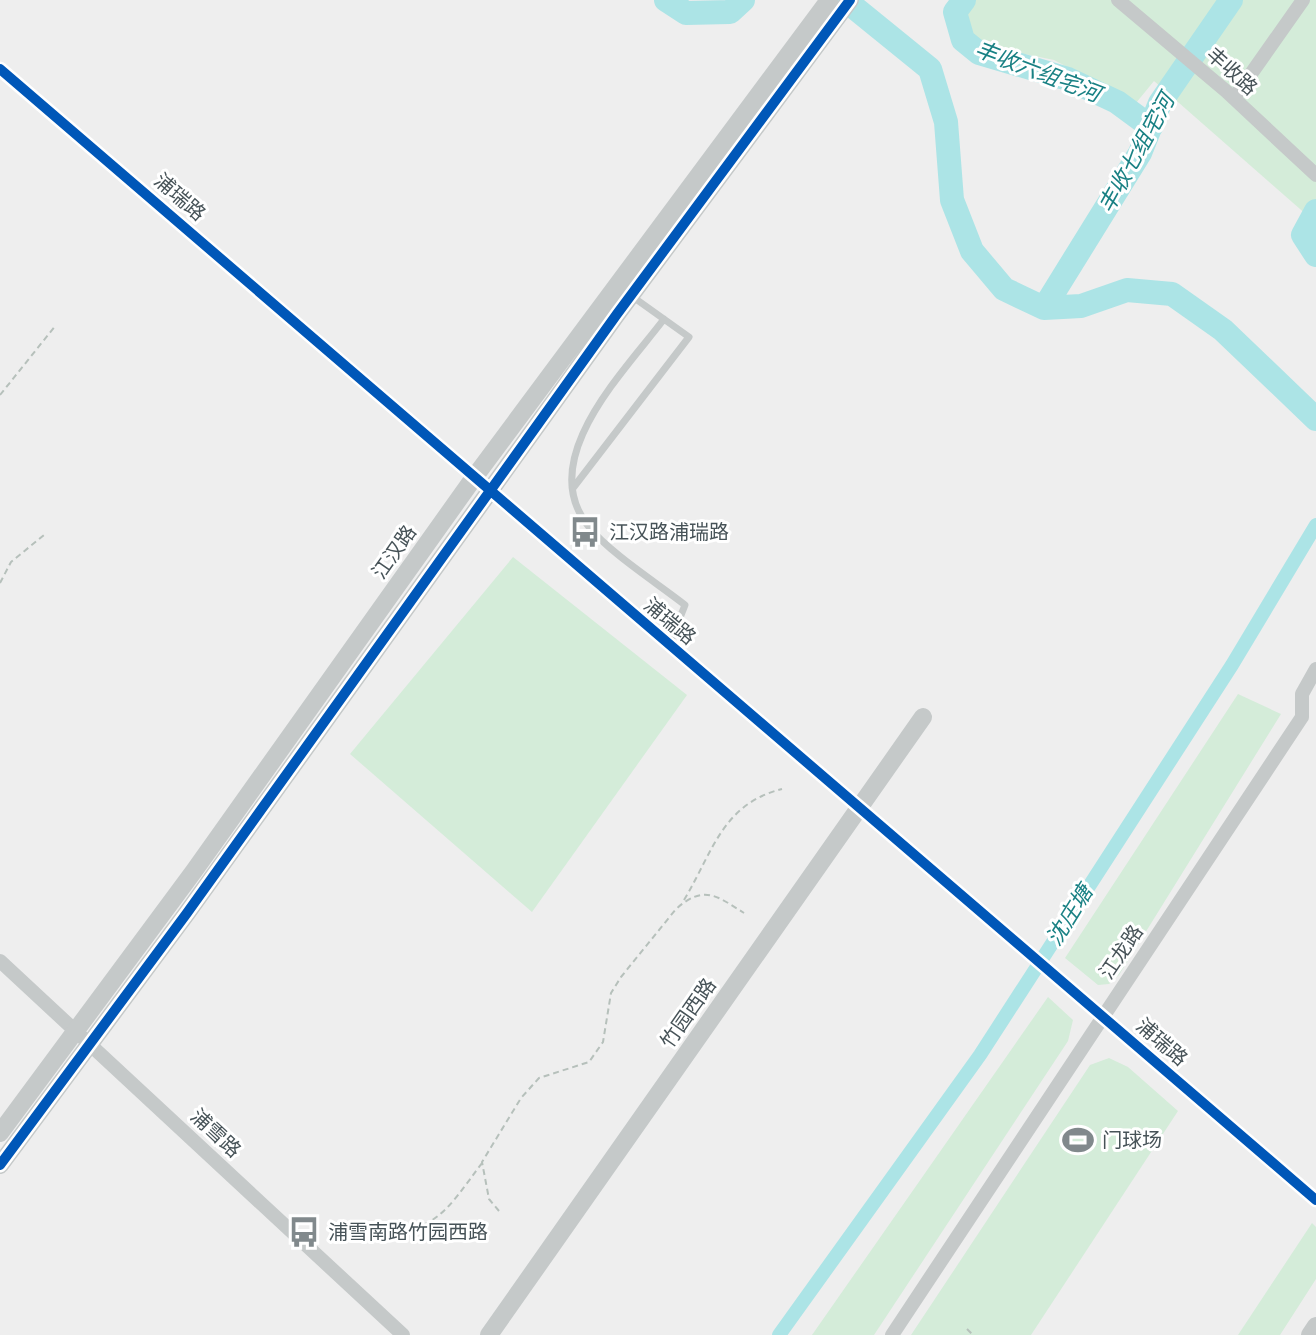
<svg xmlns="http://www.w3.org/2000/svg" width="1316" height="1335" font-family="Rubik,'Noto Sans SC',sans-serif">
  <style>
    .green { fill: #d4ecd9 }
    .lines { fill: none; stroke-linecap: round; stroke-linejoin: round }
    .canal { stroke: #ace4e6; stroke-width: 14 }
    .river { stroke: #ace4e6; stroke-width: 24 }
    .path { stroke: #b6c0bb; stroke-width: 2; stroke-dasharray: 6 4; stroke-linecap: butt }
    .service { stroke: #c5c9c9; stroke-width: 7 }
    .minor { stroke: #c5c9c9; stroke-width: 14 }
    .tertiary { stroke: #c5c9c9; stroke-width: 18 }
    .cycleway-casing { stroke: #fff; stroke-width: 15 }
    .cycleway { stroke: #0057b8; stroke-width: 10 }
    .labels { text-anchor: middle; stroke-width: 6; stroke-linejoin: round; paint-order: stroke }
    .street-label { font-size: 20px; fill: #475358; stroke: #fff }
    .poi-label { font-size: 20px; fill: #475358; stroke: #fff; text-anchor: start }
    .water-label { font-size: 22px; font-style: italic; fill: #198184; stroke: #fff }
  </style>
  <rect width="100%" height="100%" fill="#eee"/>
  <!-- green -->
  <path class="green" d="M974,0H1316V223L1154,81L1136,103L1054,60L976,44L965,20Z
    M513,557L687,695L532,912L350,754Z
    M1238,694L1281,714L1119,975L1109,984L1098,985L1065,958Z
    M1048,997L1073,1020L1068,1041L874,1335H812Z
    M1109,1058L1128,1067L1178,1111L1031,1335H911L1090,1065Z
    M1312,1223L1316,1227V1279L1280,1335H1238Z"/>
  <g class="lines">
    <!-- canal -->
    <path class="canal" d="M779,1335L980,1055L1232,665L1316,525"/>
    <!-- river -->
    <path class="river" d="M666,0L686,13L730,12L743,0
      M845,0L930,69L946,122L952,200L972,251L1004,289L1044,308L1081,306L1127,290L1172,294L1223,330L1316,419
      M964,0L955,12L963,40L979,53L1068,79L1117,102L1151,127
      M1316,211L1303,235L1316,255
      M1044,308L1140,153L1160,103L1231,0"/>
    <!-- path -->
    <path class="path" d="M0,395L56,325
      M0,583L11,562L44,535
      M684,900C713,852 722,804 782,789
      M499,1211L489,1199L482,1162L521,1098L539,1078L589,1062L603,1042L611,993L621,977L676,909C704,884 717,896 744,913
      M365,1225C431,1242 446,1211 482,1163
      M967,1329L973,1335"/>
    <!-- service -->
    <path class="service" d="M664,319C624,372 534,460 589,527C610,553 657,583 685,605L670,643
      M573,488L689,337L633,297"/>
    <!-- minor -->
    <path class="minor" d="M1118,0L1226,91L1316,175
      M0,69L1316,1200
      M1234,98L1303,0
      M1302,717V694L1316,669
      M0,961L403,1335
      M892,1335L1302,717"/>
    <!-- tertiary -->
    <path class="tertiary" d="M0,1133L194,871L473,479L829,0
      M0,1165L187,913L617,314L850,0
      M489,1335L923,717
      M1310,1335L1316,1326"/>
    <defs>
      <path id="cycleway" d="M0,69L1316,1200
        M0,1165L187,913L617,314L850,0"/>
    </defs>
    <!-- cycleway casing -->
    <use href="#cycleway" class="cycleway-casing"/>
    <!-- cycleway -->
    <use href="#cycleway" class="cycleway"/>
  </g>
  <!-- icons -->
  <defs>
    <symbol id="bus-bare" viewBox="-9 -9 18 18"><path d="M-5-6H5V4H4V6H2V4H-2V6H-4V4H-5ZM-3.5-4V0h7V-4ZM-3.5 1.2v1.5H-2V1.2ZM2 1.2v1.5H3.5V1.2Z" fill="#81898c" stroke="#fff" stroke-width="2.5" paint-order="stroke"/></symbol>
    <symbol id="stadium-bare" viewBox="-9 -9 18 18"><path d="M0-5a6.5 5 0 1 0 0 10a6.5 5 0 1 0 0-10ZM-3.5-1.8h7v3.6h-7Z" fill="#81898c" stroke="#fff" stroke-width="2.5" paint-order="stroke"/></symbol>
  </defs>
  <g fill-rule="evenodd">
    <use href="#bus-bare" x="563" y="510" width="44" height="44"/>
    <use href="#stadium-bare" x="1056" y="1118" width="44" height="44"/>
    <use href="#bus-bare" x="282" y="1210" width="44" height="44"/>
  </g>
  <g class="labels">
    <!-- street labels -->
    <g class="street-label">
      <text transform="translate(1232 71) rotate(42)" y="7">丰收路</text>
      <text transform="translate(180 197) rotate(41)" y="7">浦瑞路</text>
      <text transform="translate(394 552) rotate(-55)" y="7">江汉路</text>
      <text transform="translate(670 621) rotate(40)" y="7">浦瑞路</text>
      <text transform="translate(1121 952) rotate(-56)" y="7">江龙路</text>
      <text transform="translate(688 1013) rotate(-55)" y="7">竹园西路</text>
      <text transform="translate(1162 1042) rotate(41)" y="7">浦瑞路</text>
      <text transform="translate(216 1133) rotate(43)" y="7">浦雪路</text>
    </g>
    <!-- poi labels -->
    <g class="poi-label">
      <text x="609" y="539">江汉路浦瑞路</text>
      <text x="1102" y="1147">门球场</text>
      <text x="328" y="1239">浦雪南路竹园西路</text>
    </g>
    <!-- water labels -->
    <g class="water-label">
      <text transform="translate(1038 71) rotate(21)" y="8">丰收六组宅河</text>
      <text transform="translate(1136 153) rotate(-61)" y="8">丰收七组宅河</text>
      <text transform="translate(1069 915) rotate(-58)" y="8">沈庄塘</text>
    </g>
  </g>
</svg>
